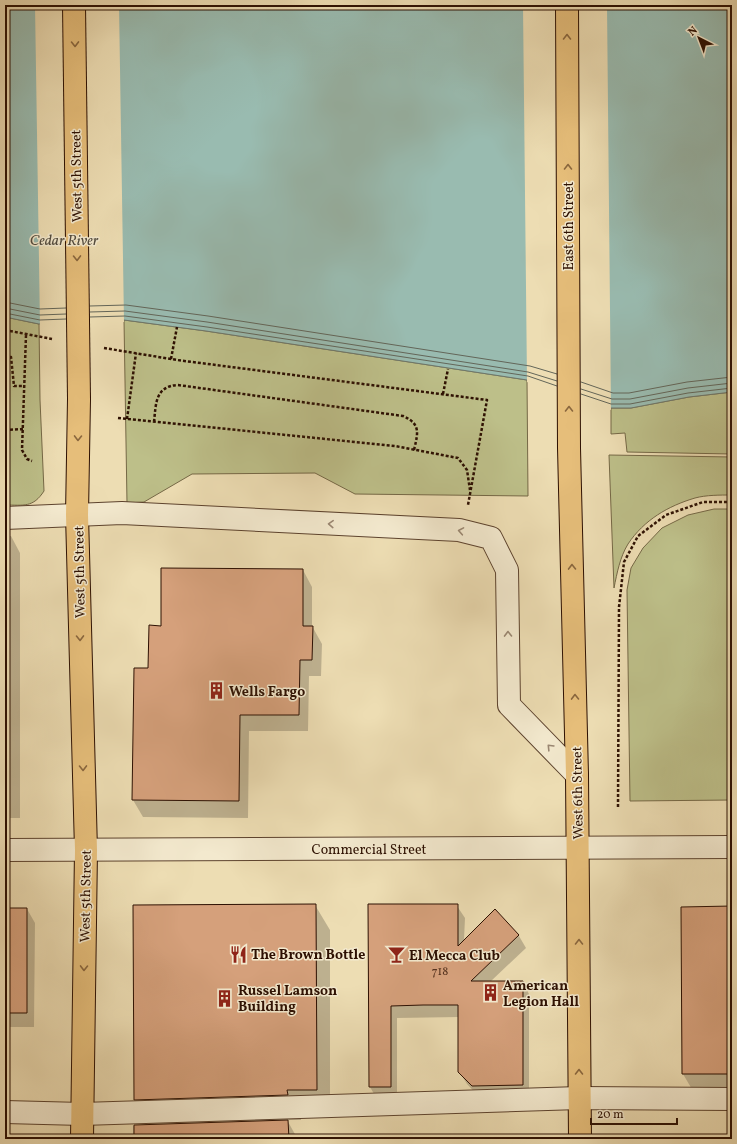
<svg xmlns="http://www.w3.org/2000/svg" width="737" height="1144" font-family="Vollkorn,serif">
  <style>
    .green { fill: #bdbf89; stroke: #756846 }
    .water { fill: #99bbb0; stroke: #6e776a }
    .pier { fill: #edddb3 }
    .shadow { fill: #0003 }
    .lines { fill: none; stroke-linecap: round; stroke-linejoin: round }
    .shore { stroke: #636659; stroke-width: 1 }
    .building { fill: #d5a07b; stroke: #2d1002 }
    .minor-casing { stroke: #5d432e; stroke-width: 24 }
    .major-casing { stroke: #2d1002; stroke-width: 24 }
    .path { stroke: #2d1002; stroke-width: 2.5; stroke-dasharray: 3 2; stroke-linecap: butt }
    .minor { stroke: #f3e9ce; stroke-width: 22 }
    .major { stroke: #e6be7a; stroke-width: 22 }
    .major-bridge-casing { stroke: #2d1002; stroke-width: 24; stroke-linecap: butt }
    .major-bridge { stroke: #e6be7a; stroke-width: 22 }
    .oneway { stroke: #8a673e }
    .oneway2 { stroke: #9a8772 }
    .labels { text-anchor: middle; stroke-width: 3; stroke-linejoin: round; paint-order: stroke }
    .number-label { font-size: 12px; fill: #573420 }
    .street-label { font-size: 14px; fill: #2d1002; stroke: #f3e9ce }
    .poi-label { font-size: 14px; font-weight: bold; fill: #2d1002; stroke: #f3e9ce; text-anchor: start }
    .water-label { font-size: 15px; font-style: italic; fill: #534c3f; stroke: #f3e9ce }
  </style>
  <rect width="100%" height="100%" fill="#edddb3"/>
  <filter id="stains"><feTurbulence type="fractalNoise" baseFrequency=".005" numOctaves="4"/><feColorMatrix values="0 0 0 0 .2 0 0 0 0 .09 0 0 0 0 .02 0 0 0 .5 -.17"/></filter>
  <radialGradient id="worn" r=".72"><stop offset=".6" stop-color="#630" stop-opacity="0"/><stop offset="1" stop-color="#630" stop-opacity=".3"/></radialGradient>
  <!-- green -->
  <path class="green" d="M5,317L39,324L40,400L44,491C33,508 24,505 5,505Z
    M124,320L206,331L527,380L528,496L355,494L315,473L192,474L144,502L127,503Z
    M732,392V454L627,452L625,433L611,434V408H631L689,397Z
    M609,455L732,457V495C720,495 706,495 695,498C668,506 644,520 628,544C620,557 617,573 614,588Z
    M714,509H732V800L630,801L627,590L631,568L643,548L662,528L688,515Z"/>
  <!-- water -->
  <path class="water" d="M5,5H732V392L689,397L631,408H611L527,380L206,331L124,320L39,324L5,317Z"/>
  <!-- pier -->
  <path class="pier" d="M35,5H119L124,322L40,326Z
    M523,5H607L611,410L527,382Z"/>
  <!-- shadow -->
  <path class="shadow" d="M5,536H11L20,553V818H5Z
    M303,570L312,587V626L322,644L321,676H309L308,731H249L248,818L143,817L133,800L135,669H149L162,627Z
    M315,905L330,930V1115H301V1120H287L296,1136V1139H133V1126L150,1125L135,1100Z
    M369,905L457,906L465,918L464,940L495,911L519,936L526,948L490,982H522L529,994V1098H480L467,1084L459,1071V1017L397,1018V1099H377L370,1087Z
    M732,907V1090L693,1091L683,1074L682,908Z
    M5,909H27L35,923L34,1027H5Z"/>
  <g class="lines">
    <!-- shore -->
    <path class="shore" d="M5,302L40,309L66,308
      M90,306L126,305L208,316L530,366L557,374
      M5,308L40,315L66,314
      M90,312L125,311L207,322L528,372L557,381
      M5,313L40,320L66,319
      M90,317L125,316L207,327L528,376L557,386
      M581,382L613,393H629L687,382L732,377
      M581,389L612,399H630L688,388L732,383
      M581,394L611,404H630L688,393L732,388"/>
  </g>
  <!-- building -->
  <path class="building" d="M161,568L303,569V626H313L312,660H300L299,715H240L239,801L132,800L134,668H148L149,625L161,626Z
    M316,904L317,1090H287L288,1095L134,1100L133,905Z
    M368,904H458V946L495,909L519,935L471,981H523V1085L472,1086L458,1072V1005H423L391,1006V1087H369Z
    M732,906V1074H682L681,907Z
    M5,908H27V1013H5Z
    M288,1120L289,1139H134V1125Z"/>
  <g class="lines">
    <defs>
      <path id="minor" d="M5,518L122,513L459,530L491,538L507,570L509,705L577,775
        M5,850L732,847
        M5,1112L82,1114L579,1098L732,1099"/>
      <path id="major" d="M567,5L569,448L577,775L580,1139
        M79,399L77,515L86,850L82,1139"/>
    </defs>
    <!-- minor casing -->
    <use href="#minor" class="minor-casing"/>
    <!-- major casing -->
    <use href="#major" class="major-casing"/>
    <!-- path -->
    <path class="path" d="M5,330L52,339
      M26,335L22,450L27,459L32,461
      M104,348L177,360L487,400L468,505
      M5,357H11L14,386H24
      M171,359L177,327
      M443,394L448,369
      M118,418L395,446L458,458L467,470L470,490
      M127,419L136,353
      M154,422C156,404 155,386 178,385L403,416C421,424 418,433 414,450
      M5,430L23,429
      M618,807L619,607L624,562L638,536L666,515L703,502H732"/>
    <!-- minor -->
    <use href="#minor" class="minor"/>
    <!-- major -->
    <use href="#major" class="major"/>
    <defs>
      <path id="major-bridge" d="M74,5L79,399"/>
    </defs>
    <!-- major-bridge casing -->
    <use href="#major-bridge" class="major-bridge-casing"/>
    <!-- major-bridge -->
    <use href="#major-bridge" class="major-bridge"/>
  </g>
  <!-- one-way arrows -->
  <defs><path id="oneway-chevron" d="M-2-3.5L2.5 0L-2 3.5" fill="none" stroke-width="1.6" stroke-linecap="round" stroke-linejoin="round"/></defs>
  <g class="oneway">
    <use href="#oneway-chevron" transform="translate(567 37) rotate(-90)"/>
    <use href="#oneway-chevron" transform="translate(75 44) rotate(89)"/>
    <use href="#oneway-chevron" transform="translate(568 167) rotate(-90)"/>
    <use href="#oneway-chevron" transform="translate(77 258) rotate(89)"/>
    <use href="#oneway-chevron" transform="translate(569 409) rotate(-90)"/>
    <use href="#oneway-chevron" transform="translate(78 438) rotate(91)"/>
    <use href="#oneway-chevron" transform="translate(572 567) rotate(-91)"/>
    <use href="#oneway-chevron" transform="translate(80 638) rotate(89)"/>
    <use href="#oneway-chevron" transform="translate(575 697) rotate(-91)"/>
    <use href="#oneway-chevron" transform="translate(83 768) rotate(89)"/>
    <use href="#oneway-chevron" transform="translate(579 942) rotate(-90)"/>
    <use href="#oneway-chevron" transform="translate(84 968) rotate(91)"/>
    <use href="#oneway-chevron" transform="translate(579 1072) rotate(-90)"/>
  </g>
  <g class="oneway2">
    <use href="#oneway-chevron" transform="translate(331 524) rotate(-177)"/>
    <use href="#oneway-chevron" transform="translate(461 531) rotate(-170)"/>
    <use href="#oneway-chevron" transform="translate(508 634) rotate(-91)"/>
    <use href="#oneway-chevron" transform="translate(550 747) rotate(-134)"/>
  </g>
  <!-- icons -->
  <defs>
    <symbol id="building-bare" viewBox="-9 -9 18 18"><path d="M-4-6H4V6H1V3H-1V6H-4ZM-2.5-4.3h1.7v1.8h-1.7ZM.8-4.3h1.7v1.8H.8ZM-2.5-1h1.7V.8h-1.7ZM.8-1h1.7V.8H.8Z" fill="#8f2418" stroke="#f3e9ce" stroke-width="2.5" paint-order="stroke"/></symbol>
    <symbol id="restaurant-bare" viewBox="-9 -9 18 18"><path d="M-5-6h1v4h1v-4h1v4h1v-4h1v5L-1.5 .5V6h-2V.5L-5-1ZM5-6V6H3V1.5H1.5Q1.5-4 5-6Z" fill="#8f2418" stroke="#f3e9ce" stroke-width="2.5" paint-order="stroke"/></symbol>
    <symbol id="bar-bare" viewBox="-9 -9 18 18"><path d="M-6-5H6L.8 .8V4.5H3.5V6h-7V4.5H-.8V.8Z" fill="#8f2418" stroke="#f3e9ce" stroke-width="2.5" paint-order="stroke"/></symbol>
  </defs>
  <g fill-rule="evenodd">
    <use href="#building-bare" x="204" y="678" width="25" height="25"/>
    <use href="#restaurant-bare" x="226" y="942" width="25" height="25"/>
    <use href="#bar-bare" x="384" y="942" width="25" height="25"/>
    <use href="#building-bare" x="478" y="980" width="25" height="25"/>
    <use href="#building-bare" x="212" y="986" width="25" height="25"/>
  </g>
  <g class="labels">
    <!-- number labels -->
    <g class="number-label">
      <text x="440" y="975">718</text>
    </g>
    <!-- street labels -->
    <g class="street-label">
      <text transform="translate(76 176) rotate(-91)" y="5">West 5th Street</text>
      <text transform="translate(568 226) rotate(-90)" y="5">East 6th Street</text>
      <text transform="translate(79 572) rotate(-91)" y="5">West 5th Street</text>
      <text transform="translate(577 793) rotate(-91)" y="5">West 6th Street</text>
      <text x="369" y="854">Commercial Street</text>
      <text transform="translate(85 896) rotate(-89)" y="5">West 5th Street</text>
    </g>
    <!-- poi labels -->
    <g class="poi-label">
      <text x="229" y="696">Wells Fargo</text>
      <text x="251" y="959">The Brown Bottle</text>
      <text x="409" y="960">El Mecca Club</text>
      <text x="503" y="990">American<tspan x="503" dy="16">Legion Hall</tspan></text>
      <text x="238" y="995">Russel Lamson<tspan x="238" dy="16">Building</tspan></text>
    </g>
    <!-- water labels -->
    <g class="water-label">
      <text x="64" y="245">Cedar River</text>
    </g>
  </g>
  <!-- margin -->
  <rect width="737" height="1144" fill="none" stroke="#edddb3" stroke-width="20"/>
  <rect x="6" y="6" width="725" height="1132" fill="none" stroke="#2d1002" stroke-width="2"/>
  <rect x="10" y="10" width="717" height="1124" fill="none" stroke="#2d1002"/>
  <!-- north arrow -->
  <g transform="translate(699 38) rotate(318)" stroke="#f3e9ce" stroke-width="3" paint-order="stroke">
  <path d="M0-3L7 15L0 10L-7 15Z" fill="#2d1002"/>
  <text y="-6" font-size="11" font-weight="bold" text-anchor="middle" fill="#2d1002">N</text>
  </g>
  <!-- scale -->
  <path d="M591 1118v6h86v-6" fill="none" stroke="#2d1002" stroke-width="2"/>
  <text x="597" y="1118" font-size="12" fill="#2d1002" stroke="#f3e9ce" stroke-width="3" paint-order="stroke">20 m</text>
  <rect width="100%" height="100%" filter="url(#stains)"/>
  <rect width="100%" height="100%" fill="url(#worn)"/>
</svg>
